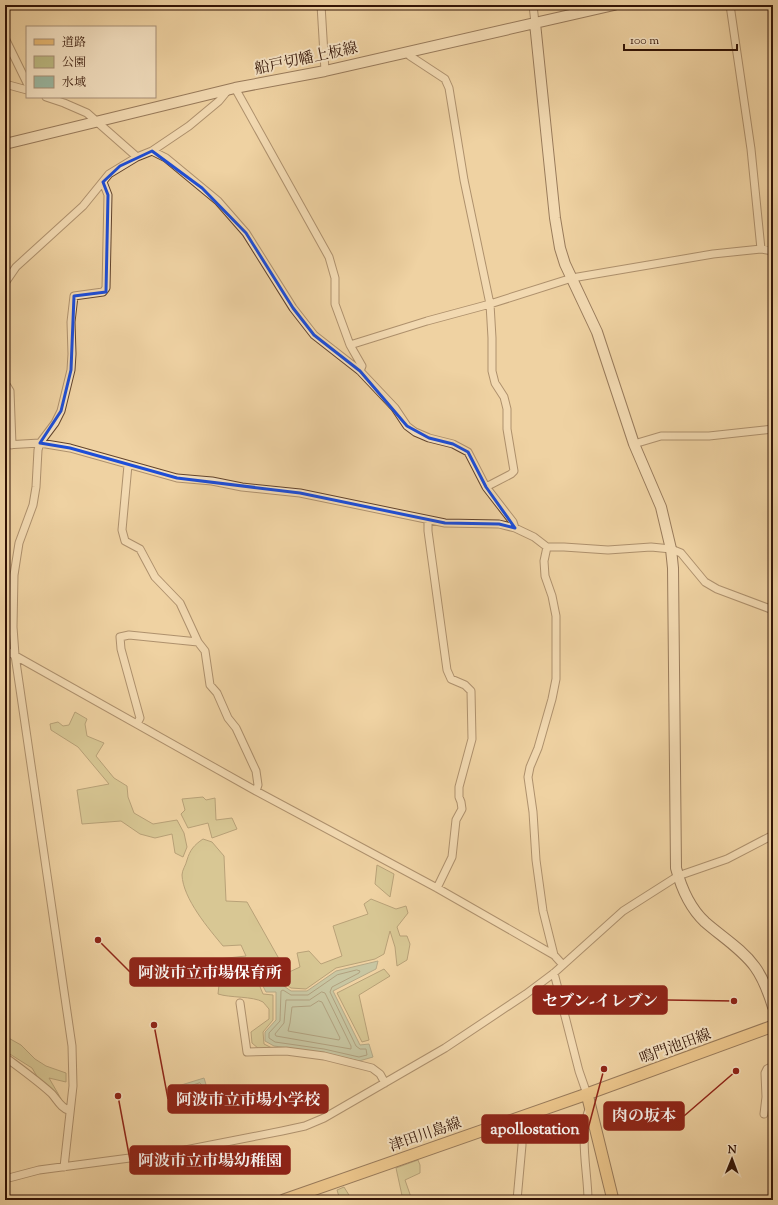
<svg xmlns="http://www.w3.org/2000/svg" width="778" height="1205" font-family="'Sorts Mill Goudy','Noto Serif JP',serif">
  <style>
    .green { fill: #bcbb83; stroke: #776744 }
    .water { fill: #9ab8a2; stroke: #707663 }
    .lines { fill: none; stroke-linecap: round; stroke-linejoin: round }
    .shore { stroke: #666654; stroke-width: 1 }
    .street-casing { stroke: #61432c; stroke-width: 9 }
    .secondary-casing { stroke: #321305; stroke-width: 12 }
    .primary-casing { stroke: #321305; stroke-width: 13 }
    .street { stroke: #f5e2c3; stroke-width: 7 }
    .secondary { stroke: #f5e2c3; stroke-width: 10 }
    .primary { stroke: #e8b972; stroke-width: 11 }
    .marked { fill: none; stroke: #1d4ed8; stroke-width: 3; stroke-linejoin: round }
    .labels { text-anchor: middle; stroke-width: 4; stroke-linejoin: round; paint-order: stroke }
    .street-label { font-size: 15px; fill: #321305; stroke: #f5e2c3 }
    .leader { fill: none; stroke: #8f2418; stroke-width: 1.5 }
    .callout-dot { fill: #8f2418; stroke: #f5e2c3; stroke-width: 1.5 }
    .callout { fill: #8f2418; stroke: #8f2418; stroke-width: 1.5 }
    .callout-label { font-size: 16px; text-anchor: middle; font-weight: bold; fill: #fff }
  </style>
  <rect width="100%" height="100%" fill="#efd2a3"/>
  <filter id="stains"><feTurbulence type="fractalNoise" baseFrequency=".005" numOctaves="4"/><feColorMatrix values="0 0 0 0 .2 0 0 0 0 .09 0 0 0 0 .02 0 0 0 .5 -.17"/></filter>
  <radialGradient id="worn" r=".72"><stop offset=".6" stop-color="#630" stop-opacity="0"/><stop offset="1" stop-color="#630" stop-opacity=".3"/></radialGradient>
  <!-- green -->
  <path class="green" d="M75,712L87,719L85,724L87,736L104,743L96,756L114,778L127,786L128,797L134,813L153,824L177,820L184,833L187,847L183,857L175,853L172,834L155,838L140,834L121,821L82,824L77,790L109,784L78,747L51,730L50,724L58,722L63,726L69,725Z
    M203,797L206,800L215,798L216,820L232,818L237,829L212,838L208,823L188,828L181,814L185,810L182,799Z
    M203,839L212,842L224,856L226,901L247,902L287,973L300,967L297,953L309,951L321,964L342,956L333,926L368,914L364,904L371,899L396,909L406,906L408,913L397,927L400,936H407L410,944L407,960L397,966L395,947L390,931L384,954L375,959L336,968L306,989L291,988L249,960L263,994L273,995V1020L263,1032L264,1044L272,1048L259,1049L252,1043L251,1032L269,1019V1009C267,1007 265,1004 263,1002C253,996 230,998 218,994L219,985L253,984L244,966L211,969L209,960L246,956L241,945L223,946C209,929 183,899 182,875C182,870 186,865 187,860C190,850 194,845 203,839Z
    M377,865L394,874L390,897L375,884Z
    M384,969L390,976L359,995L369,1040L362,1042L337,993Z
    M5,1036L21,1045L35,1059L46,1066L66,1073V1082L49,1078L64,1104L38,1078L32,1068L5,1051Z
    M418,1160L420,1165V1173L405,1180L412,1200H403L396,1168Z
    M344,1187L352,1200H340L337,1190Z"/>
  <!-- water -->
  <path class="water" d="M378,961L376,969L333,991L360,1045L369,1044L373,1057L359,1061L324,1053L274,1046L265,1041V1032L276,1020V992H266L251,963L291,991H307L336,971Z
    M204,1078L208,1091L182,1099L178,1086Z"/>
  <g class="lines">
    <!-- shore -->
    <path class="shore" d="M357,970L360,971L359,973L332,987L330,992L356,1046L360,1049H366L367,1055L359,1057L324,1049L275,1042L269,1038V1033L280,1021L281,991L283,990L291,995H308L337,975Z
      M322,992L325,993L351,1046V1049L276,1036L275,1034L284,1023L286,1000H309Z
      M319,1001L322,1002L340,1038L339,1040L288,1031L290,1023L292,1007L310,1006Z
      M200,1083L203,1086L202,1088L187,1093L185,1092V1088Z"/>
    <defs>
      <path id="street" d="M321,5L325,71
        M533,5L535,23
        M730,5L751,149L761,249
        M5,38L27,83
        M406,52L410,56L445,79L449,88L464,180L490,304L492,338V371L495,383L504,397L507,409V429L514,471L511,474L486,487
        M5,84L27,90
        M235,88L329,257L335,278V304L350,345L362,366L360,371
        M46,97L64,103L87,113L137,157
        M152,151L166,158L218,201L246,233L293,308L314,335L360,371L395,408L407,426L415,432L429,438L453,444L468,452L486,487L513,522L515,528
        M5,283L16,267L83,206L109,174L137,157L152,151L189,126L219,101L228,90
        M350,345L427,321L490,304L572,278L713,254L761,249L773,251
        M5,386H7L10,391L12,445
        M634,444L661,436H709L773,429
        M5,445L40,443L70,448L177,478L212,481L242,487L300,493L445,523L499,524L515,528L534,537L547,547H564L608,550L651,547L671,549L681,553L705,582L717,589L773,610
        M128,465L122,530L125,541L140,549L155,577L180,603L198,642L205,651L210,685L217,693L228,718L236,728L256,771L258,785L256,791
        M428,520V531L447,670L451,679L465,685L471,691L472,739L459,787V797L461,802L462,809L456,820L452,857L437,888
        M547,547L544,561L545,576L552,596L556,616V679L552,699L538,748L530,767L528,777L533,812L536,860L543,911L554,955
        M5,650L256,791L437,888L554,955L563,965
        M137,724L140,718L121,649L120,637L129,635L198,642
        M554,973L579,1071L587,1094
        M240,1003L247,1052L286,1051L324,1056L372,1068L380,1074L385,1083
        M5,1057C21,1069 38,1081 52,1094C58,1101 61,1108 70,1111
        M764,1114L766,1097L765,1073L767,1069L773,1066
        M64,1167L73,1086L72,1046L15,655L13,627L14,575L19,543L33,505L36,487L38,450L40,443L55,423L61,411L71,370L72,354L71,322L74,296L103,292L106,288L108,195L103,182
        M5,1179L39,1170L175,1152L282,1131L305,1126L324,1118L445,1048L526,994L554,973L623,911L678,876L727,859L773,835
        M517,1200L522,1145L521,1117
        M588,1200C588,1172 578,1133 590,1107"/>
      <path id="secondary" d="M535,23L555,218L560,248L565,264L597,332L634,444L661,507L671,549L673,568L676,868C681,887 690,908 705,922C722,937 742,949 755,967C763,978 769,994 773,1007
        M5,144L235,88L325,71L614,5"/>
      <path id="primary" d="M587,1094L613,1200
        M284,1200L587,1094L773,1026"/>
    </defs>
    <!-- street casing -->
    <use href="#street" class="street-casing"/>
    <!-- secondary casing -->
    <use href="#secondary" class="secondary-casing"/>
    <!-- primary casing -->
    <use href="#primary" class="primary-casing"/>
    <!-- street -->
    <use href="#street" class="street"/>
    <!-- secondary -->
    <use href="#secondary" class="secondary"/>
    <!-- primary -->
    <use href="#primary" class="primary"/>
  </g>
  <!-- marked area -->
  <path d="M0 0H778V1205H0ZM152,151L202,188L246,233L293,308L314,335L360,371L407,426L429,438L453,444L468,452L486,487L515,528L499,524L445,523L300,493L177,478L70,448L40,443L61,411L71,370L74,296L106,292L108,195L103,182L120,166Z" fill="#efd2a3" fill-opacity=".55" fill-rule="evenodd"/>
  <path class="marked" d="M152,151L202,188L246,233L293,308L314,335L360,371L407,426L429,438L453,444L468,452L486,487L515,528L499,524L445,523L300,493L177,478L70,448L40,443L61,411L71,370L74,296L106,292L108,195L103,182L120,166Z"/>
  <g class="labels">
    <!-- street labels -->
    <g class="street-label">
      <text transform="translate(306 58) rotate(-12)" y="5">船戸切幡上板線</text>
      <text transform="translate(675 1046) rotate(-20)" y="5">鳴門池田線</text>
      <text transform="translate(425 1134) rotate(-19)" y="5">津田川島線</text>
    </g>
  </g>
  <!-- callouts -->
  <path class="leader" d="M98 940L130 972M734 1001L667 1000M154 1025L168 1099M736 1071L684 1116M604 1069L588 1129M118 1096L130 1160"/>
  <g class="callout-dot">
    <circle cx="98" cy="940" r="4"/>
    <circle cx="734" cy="1001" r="4"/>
    <circle cx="154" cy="1025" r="4"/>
    <circle cx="736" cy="1071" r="4"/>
    <circle cx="604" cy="1069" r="4"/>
    <circle cx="118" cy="1096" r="4"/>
  </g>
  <g class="callout">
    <rect x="130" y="958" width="160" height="28" rx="4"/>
    <rect x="533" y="986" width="134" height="28" rx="4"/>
    <rect x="168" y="1085" width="160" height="28" rx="4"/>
    <rect x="604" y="1102" width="80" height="28" rx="4"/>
    <rect x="482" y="1115" width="106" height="28" rx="4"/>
    <rect x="130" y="1146" width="160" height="28" rx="4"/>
  </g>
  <g class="callout-label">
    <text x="210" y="978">阿波市立市場保育所</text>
    <text x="600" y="1006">セブン-イレブン</text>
    <text x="248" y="1105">阿波市立市場小学校</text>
    <text x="644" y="1121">肉の坂本</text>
    <text x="535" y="1134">apollostation</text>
    <text x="210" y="1166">阿波市立市場幼稚園</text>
  </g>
  <!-- margin -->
  <rect width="778" height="1205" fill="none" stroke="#efd2a3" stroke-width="20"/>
  <rect x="6" y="6" width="766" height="1193" fill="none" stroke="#321305" stroke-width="2"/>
  <rect x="10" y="10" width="758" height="1185" fill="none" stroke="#321305"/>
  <!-- legend -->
  <rect x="26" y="26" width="130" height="72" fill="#f5e2c3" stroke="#a78f77"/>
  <rect x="34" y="39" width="20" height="6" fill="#e8b972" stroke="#a78f77"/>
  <text x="62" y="46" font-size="12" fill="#321305">道路</text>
  <rect x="34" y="56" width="20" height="12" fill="#bcbb83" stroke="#a78f77"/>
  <text x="62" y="66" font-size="12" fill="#321305">公園</text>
  <rect x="34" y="76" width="20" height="12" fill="#9ab8a2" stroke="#a78f77"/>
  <text x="62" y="86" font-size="12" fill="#321305">水域</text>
  <!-- north arrow -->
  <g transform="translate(732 1159) rotate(1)" stroke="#f5e2c3" stroke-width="3" paint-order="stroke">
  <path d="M0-3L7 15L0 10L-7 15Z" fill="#321305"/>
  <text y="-6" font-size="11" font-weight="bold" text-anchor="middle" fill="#321305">N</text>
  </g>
  <!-- scale -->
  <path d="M624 44v6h113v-6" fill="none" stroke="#321305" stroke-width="2"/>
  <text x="630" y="44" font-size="12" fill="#321305" stroke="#f5e2c3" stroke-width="3" paint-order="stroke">100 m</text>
  <rect width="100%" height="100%" filter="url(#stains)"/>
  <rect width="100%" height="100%" fill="url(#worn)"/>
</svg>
